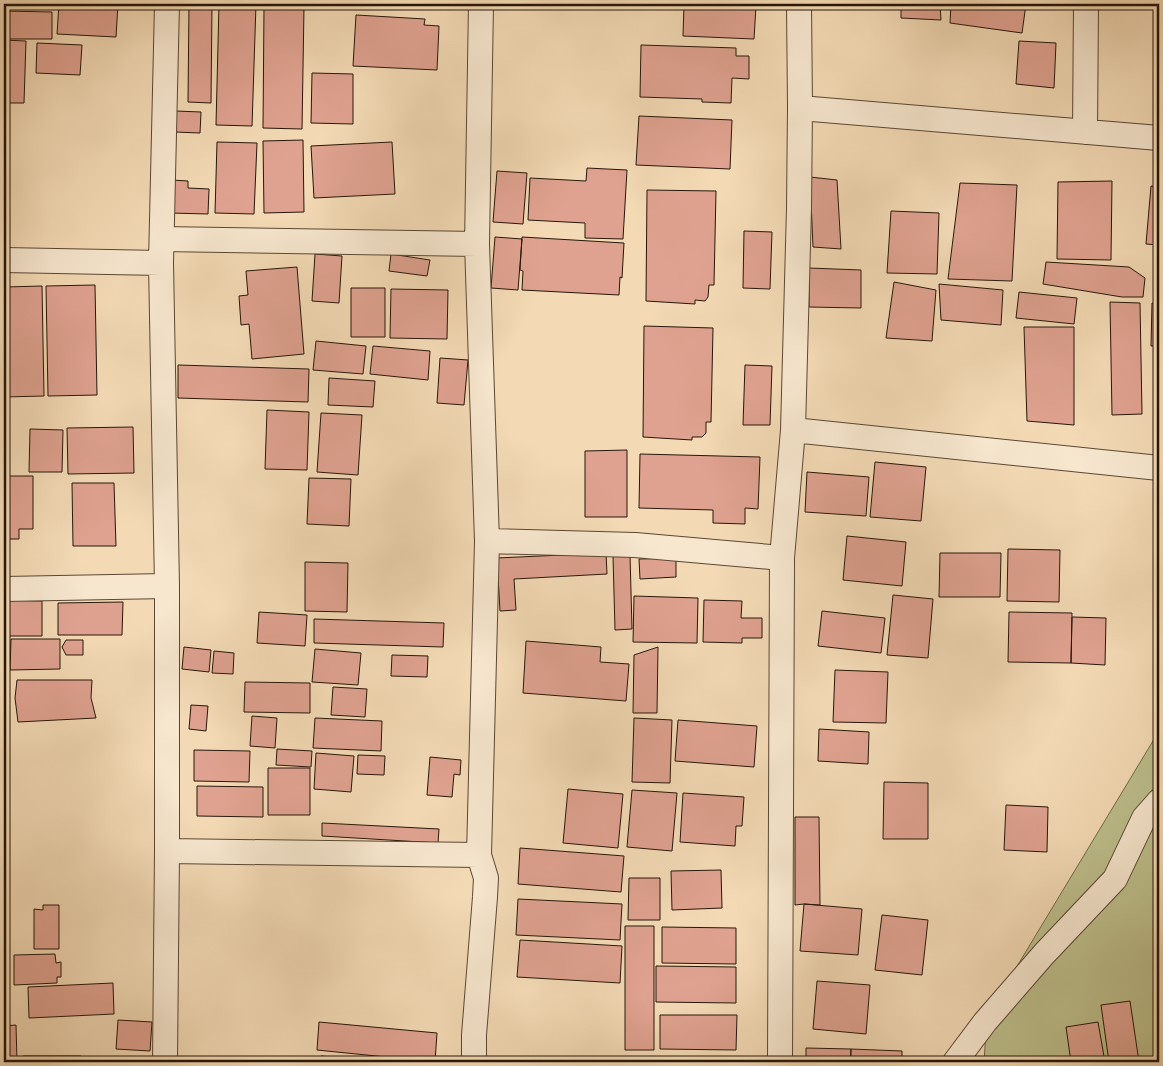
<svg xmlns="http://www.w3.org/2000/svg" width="1163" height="1066" font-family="'IM FELL English',serif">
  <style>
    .green { fill: #bdbf8c; stroke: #726a4a }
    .building { fill: #dfa290; stroke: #271609 }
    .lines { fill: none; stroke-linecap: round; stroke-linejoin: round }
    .street-casing { stroke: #5a4734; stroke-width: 26 }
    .street { stroke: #f7e7cf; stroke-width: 24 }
  </style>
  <rect width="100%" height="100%" fill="#f3dab5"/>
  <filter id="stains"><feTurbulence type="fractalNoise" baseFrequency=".004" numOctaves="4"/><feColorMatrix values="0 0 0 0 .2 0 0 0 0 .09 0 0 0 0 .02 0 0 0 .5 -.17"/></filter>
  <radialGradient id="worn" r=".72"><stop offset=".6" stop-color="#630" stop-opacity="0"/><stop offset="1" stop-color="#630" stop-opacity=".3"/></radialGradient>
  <!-- green -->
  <path class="green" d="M1159,731V1062H984L987,1016Z"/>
  <!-- building -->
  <path class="building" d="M59,4H118L116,37L57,34Z
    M189,4H212L211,103L188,102Z
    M219,4H256L252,126L216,125Z
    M684,4L756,6L754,39L683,36Z
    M901,4H940L941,20L901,18Z
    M951,4H1026L1022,33L950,23Z
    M264,6L304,7L302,129L263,128Z
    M4,11L52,12V39H4Z
    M356,15L425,19L424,25L439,26L437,70L353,66Z
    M4,40L26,41L24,103H4Z
    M1019,41L1056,43L1054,88L1016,84Z
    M37,43L82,45L80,75L36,73Z
    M641,45L736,48V56H749V79L732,78L731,103L702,102V99L640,97Z
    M312,73L353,74V124L311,123Z
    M176,111L201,112L200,133L175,132Z
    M639,116L732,120L730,169L636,165Z
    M303,140L304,212L264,213L263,141Z
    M217,142L257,143L254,214L215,213Z
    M392,142L395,194L314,198L311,146Z
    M587,168L627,170L623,239L585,238V223L528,220L530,178L586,181Z
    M497,171L527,173L523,224L493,222Z
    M810,177L837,180L841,249L813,247Z
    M171,180L188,181V188L209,189L208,214L170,213Z
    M1112,181L1111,260L1057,259L1058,182Z
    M960,183L1017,185L1012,281L948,279Z
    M1151,186L1159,187V245L1146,244Z
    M647,190L716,191L714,285H709L708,297L705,301L695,300V304L646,301Z
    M891,211L939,213L937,274L887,273Z
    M744,231L772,232L770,289L743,288Z
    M495,237L522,239L518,290L491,288Z
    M522,237L624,243L622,278L620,277L619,295L522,290L523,271L520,270Z
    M315,254L342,256L339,303L312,301Z
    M391,254L430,260L427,276L389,271Z
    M1046,262L1129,267L1145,278L1143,297H1122L1043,284Z
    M297,267L304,354L252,359L249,324L241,325L239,296L248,295L246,271Z
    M809,268L861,270V308L809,307Z
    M894,282L936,290L932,341L886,338Z
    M939,284L1003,290L1001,325L941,320Z
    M95,285L97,395L48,396L46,286Z
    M42,286L44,396L4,397V287Z
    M351,288H385V337H351Z
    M391,289L448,290L447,339L390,338Z
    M1019,292L1077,298L1074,324L1016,318Z
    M1110,302L1140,303L1142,414L1112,415Z
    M1152,303H1159V346H1151Z
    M644,326L713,328L711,422H706V433L702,437H692V440L643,437Z
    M1024,327H1074V425L1027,421Z
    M316,341L366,346L363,374L313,370Z
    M373,346L430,351L428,380L370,374Z
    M440,358L468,360L464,405L437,403Z
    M178,365L309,369L308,402L178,398Z
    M745,365L772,366L770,425H743Z
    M329,378L375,381L373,407L328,405Z
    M267,410L309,412L307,470L265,469Z
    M321,413L362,415L358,475L317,472Z
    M133,427L134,473L68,474L67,428Z
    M30,429L63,430L62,472H29Z
    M627,450V517H585V451Z
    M640,454L760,457L758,509L745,508V524L713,523V510L639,508Z
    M875,462L926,467L921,521L870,517Z
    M807,472L869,477L866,516L805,512Z
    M4,476H33V529H19V539H4Z
    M309,478L351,479L349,526L307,524Z
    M72,483H114L116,546H73Z
    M847,536L906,542L902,586L843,580Z
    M1008,549L1060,550L1059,602L1007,601Z
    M606,553L607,574L514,579L516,610L500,611L497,558Z
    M940,553H1001L1000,597H939Z
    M630,555L632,629L615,630L613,556Z
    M676,558V577L640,579L639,559Z
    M305,562L348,563L347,612L305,611Z
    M893,595L933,599L928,658L887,655Z
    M634,596L698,598L697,643L633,642Z
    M4,600L42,601V636H4Z
    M704,600L742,601L741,618H762V638H742V643L703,642Z
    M123,602L122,635H58V603Z
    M822,611L885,618L881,653L818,646Z
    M259,612L307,615L305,646L257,643Z
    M1009,612L1072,613L1071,663L1008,662Z
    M1072,617L1106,618L1105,665L1071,663Z
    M314,619L444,623L443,647L314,643Z
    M11,639H60V669L10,670Z
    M66,640H83V655H66L62,647Z
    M526,641L601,647L600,662L629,664L626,701L523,693Z
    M184,647L211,650L209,672L182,669Z
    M658,647L657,713H633L634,655Z
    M315,649L361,653L358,685L312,682Z
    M214,651L234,653L233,674L212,673Z
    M392,655L428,656L427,677L391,676Z
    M835,670L888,672L886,723L833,722Z
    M17,680H92L91,698L96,718L18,722L15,698Z
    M245,682L310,683V713L244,712Z
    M333,687L367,689L365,717L331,715Z
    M191,705L208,706L206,731L189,729Z
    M252,716L277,718L275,748L250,746Z
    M315,718L382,721L381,751L313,748Z
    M634,718L672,720L670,783L632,782Z
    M678,720L757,726L754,767L675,761Z
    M819,729L869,732L868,764L818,761Z
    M277,749L312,751L311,767L276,765Z
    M194,750L250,751L249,782L194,781Z
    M316,753L354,756L351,792L314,789Z
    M358,755L385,756L384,775L357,774Z
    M430,757L461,760L460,775L454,774L452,797L427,795Z
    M268,768H310V815H268Z
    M884,782L928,783V839H883Z
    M197,786L263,787V817L197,816Z
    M568,789L623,794L618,848L563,843Z
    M632,790L677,793L672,851L627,847Z
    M683,793L744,797L742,826H736L735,846L680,842Z
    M1006,805L1048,807L1047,852L1004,850Z
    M795,817H819L820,905L804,904L795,905Z
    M322,823L439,829L438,843L322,836Z
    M520,848L624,856L621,892L518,884Z
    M721,870L722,908L672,910L671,871Z
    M629,878H660V920H628Z
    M518,899L622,904L620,940L516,935Z
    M804,904L862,909L858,955L800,951Z
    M43,905H59V949H34V909L43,910Z
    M882,915L928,920L922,975L875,970Z
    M625,926H654V1050H625Z
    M662,927L736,928V964L662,963Z
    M520,940L622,946L620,983L517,977Z
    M55,954L56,963L61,962V977H57V983L14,985V955Z
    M656,966L736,967V1003L656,1002Z
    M817,981L870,985L866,1034L813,1029Z
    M113,983L114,1014L29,1018L28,987Z
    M1130,1001L1139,1062H1109L1101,1005Z
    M660,1015H737L736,1050L660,1049Z
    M118,1020L152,1022L150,1051L116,1049Z
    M319,1022L437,1033L435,1062L317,1050Z
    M1098,1022L1105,1062H1071L1066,1027Z
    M16,1025L17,1062H4V1026Z
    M806,1048L851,1049L850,1062H806Z
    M851,1049L902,1051V1062H851Z
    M23,1056H81V1062H23Z
    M321,1056L388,1062H321Z"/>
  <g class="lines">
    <defs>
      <path id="street" d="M800,108L1159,138
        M1085,132L1086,4
        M162,239L477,244
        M4,260L161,263
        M793,430L1159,468
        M487,541L635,545L782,558
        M4,589L167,586
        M167,851L479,855
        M165,1062L167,851V586L161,263L167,4
        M474,1062V1035L485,897L486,878L479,855L487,541L477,244L481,4
        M780,1062L782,558L793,430L799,208L800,108L799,4
        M955,1062L985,1022L1044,954L1115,879L1144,818L1159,801"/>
    </defs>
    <!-- street casing -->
    <use href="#street" class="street-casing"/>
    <!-- street -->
    <use href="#street" class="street"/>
  </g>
  <!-- margin -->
  <rect width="1163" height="1066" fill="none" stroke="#f3dab5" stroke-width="20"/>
  <rect x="5" y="5" width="1153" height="1056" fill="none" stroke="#271609" stroke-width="2.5"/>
  <rect x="10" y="10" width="1143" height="1046" fill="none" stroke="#271609"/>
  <rect width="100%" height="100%" filter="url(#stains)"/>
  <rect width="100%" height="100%" fill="url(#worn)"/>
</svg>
